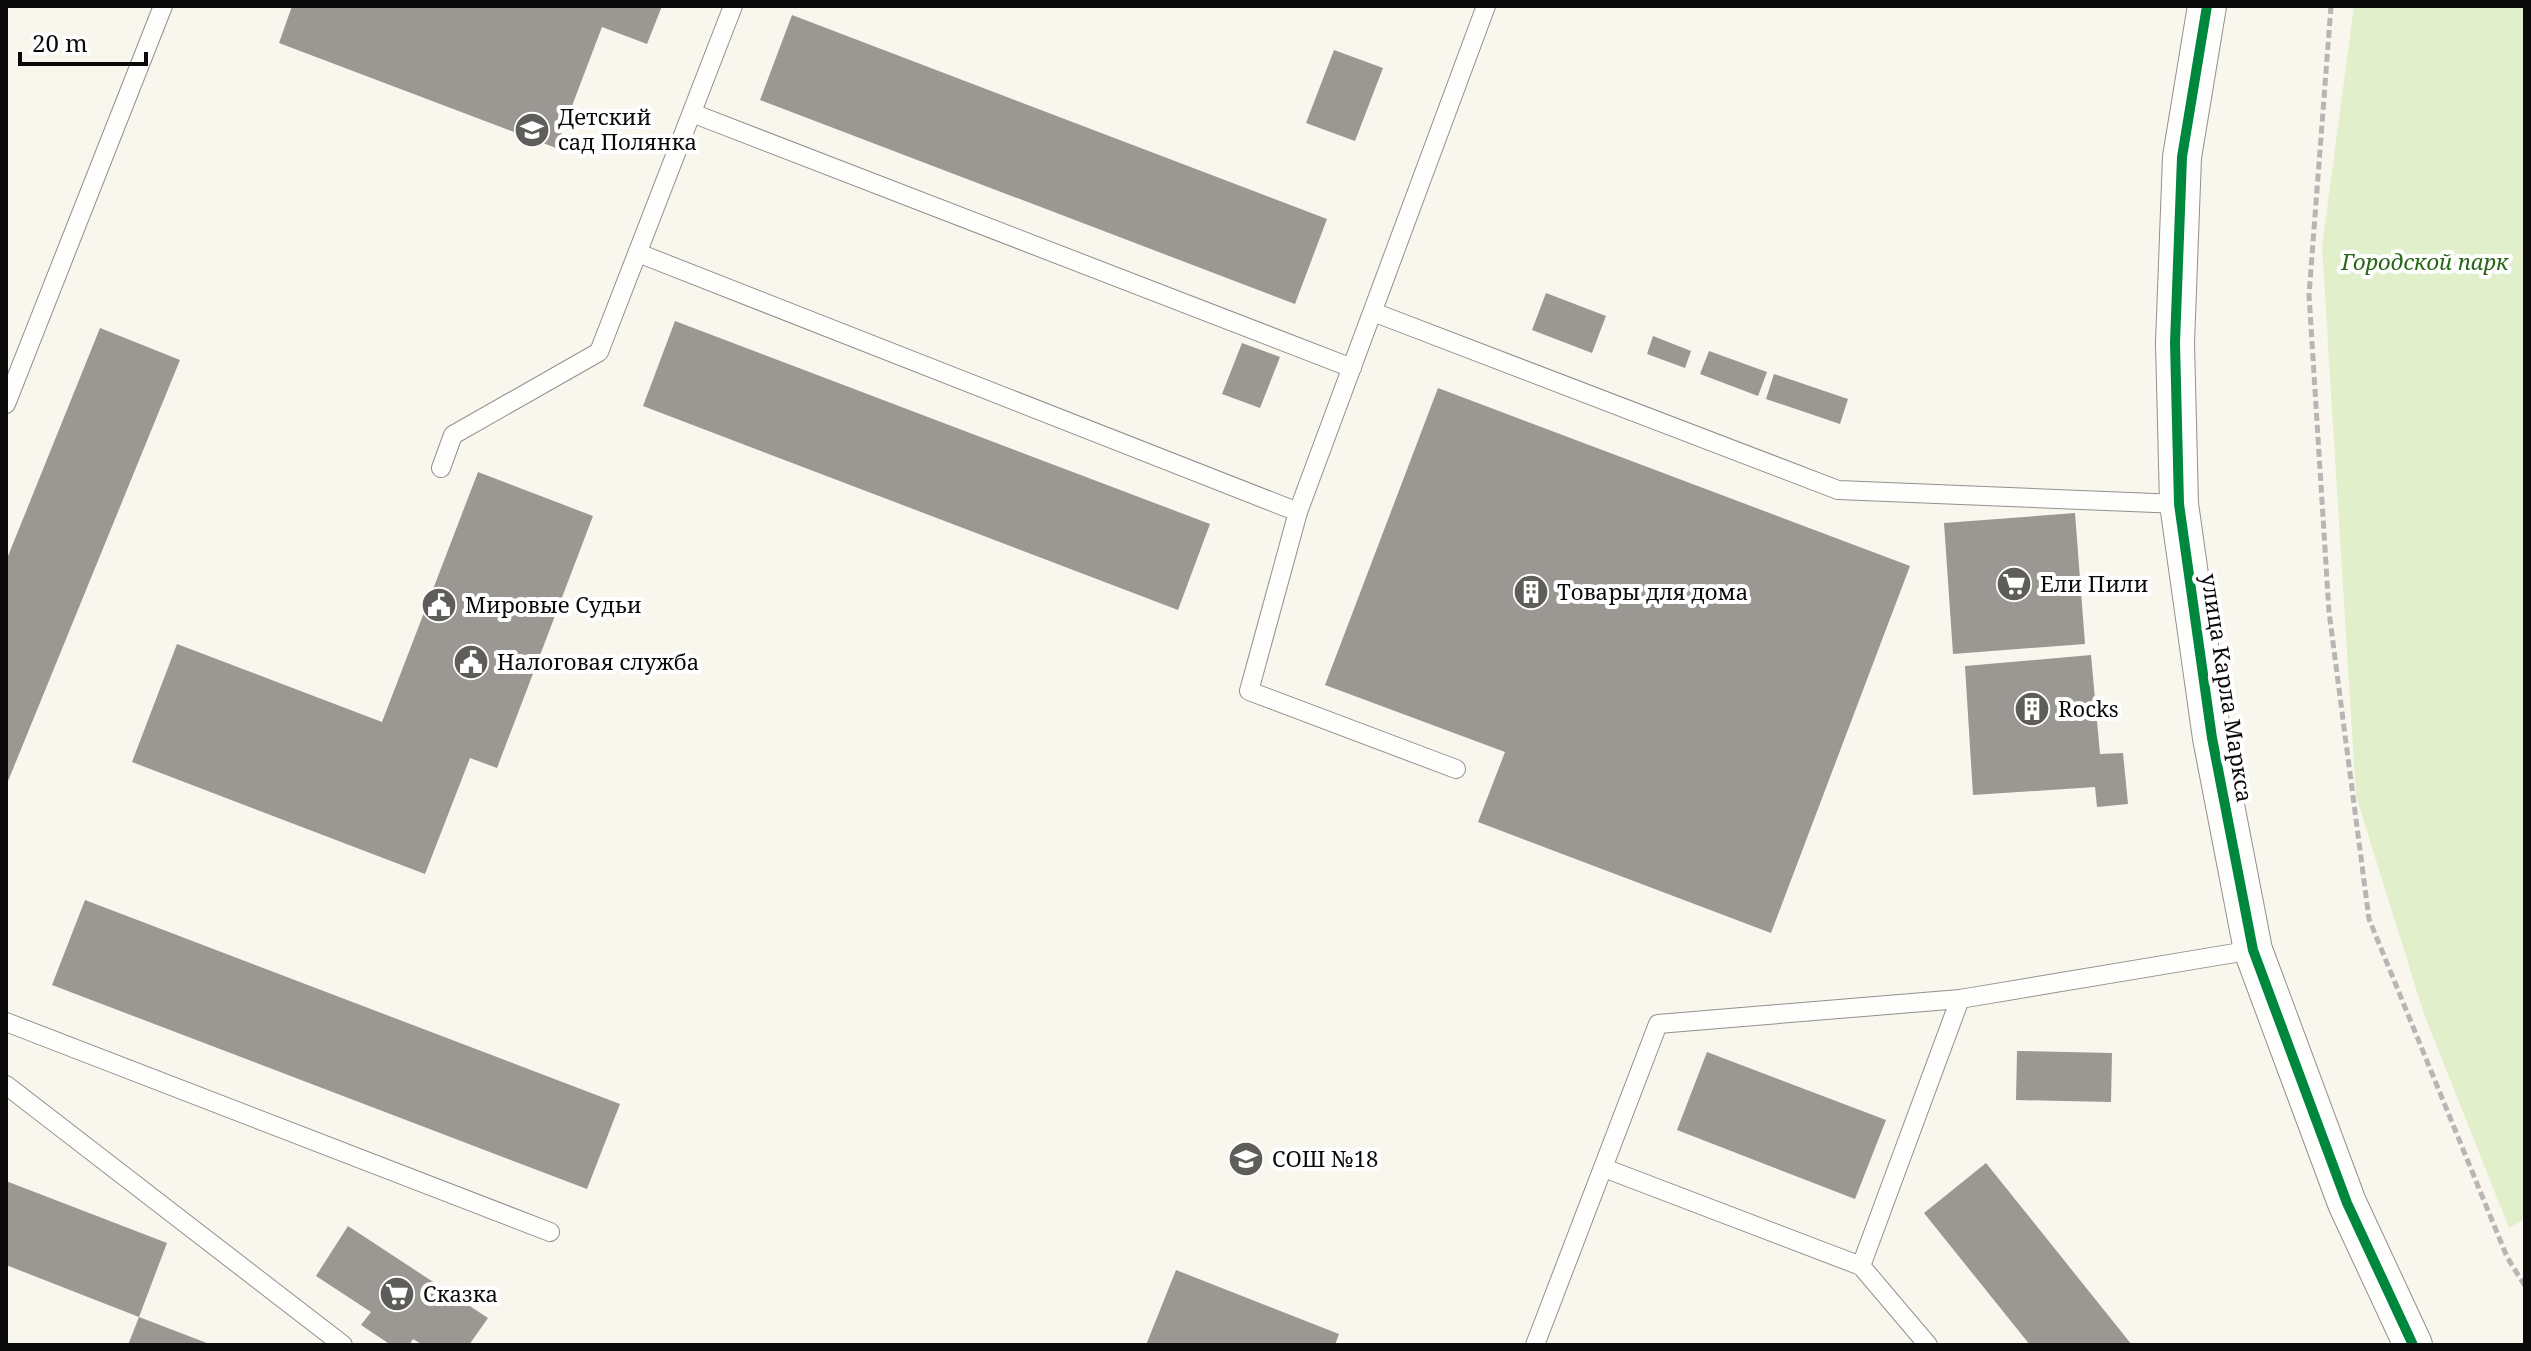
<svg xmlns="http://www.w3.org/2000/svg" width="2531" height="1351" font-family="'Noto Serif',serif">
  <style>
    .green { fill: #e1f0ca }
    .building { fill: #9b9893 }
    .lines { fill: none; stroke-linecap: round; stroke-linejoin: round }
    .service-casing { stroke: #92908c; stroke-width: 20 }
    .minor-casing { stroke: #92908c; stroke-width: 40 }
    .path { stroke: #b7b6b5; stroke-width: 5; stroke-dasharray: 8 4; stroke-linecap: butt }
    .service { stroke: #fefefc; stroke-width: 18 }
    .minor { stroke: #fefefc; stroke-width: 38 }
    .cycleway-casing { stroke: #fff; stroke-width: 15 }
    .cycleway { stroke: #00873e; stroke-width: 10 }
    .labels { text-anchor: middle; stroke-width: 8; stroke-linejoin: round; paint-order: stroke }
    .poi-label { font-size: 22px; fill: #0a0a0a; stroke: #fff; text-anchor: start }
    .park-label { font-size: 22px; font-style: italic; fill: #276616; stroke: #fff }
    .street-label { font-size: 22px; fill: #0a0a0a; stroke: #fff }
  </style>
  <rect width="100%" height="100%" fill="#f9f6ed"/>
  <!-- green -->
  <path class="green" d="M2354,6H2525V1219L2509,1228L2424,1014L2356,796L2322,247Z"/>
  <!-- building -->
  <path class="building" d="M292,6L535,7L662,6L647,44L602,27L556,148L279,43Z
    M792,15L1327,219L1295,304L760,100Z
    M1334,50L1383,68L1355,141L1306,123Z
    M1546,293L1606,316L1592,353L1532,330Z
    M675,321L1210,524L1178,610L643,406Z
    M100,328L180,360L6,786V561Z
    M1653,336L1691,351L1685,368L1647,354Z
    M1242,343L1280,357L1260,408L1222,394Z
    M1709,351L1767,372L1758,396L1700,374Z
    M1774,374L1848,399L1840,424L1766,399Z
    M1438,388L1910,566L1771,933L1478,822L1505,752L1325,685Z
    M478,472L593,516L497,768L470,758L425,874L132,762L177,644L382,722Z
    M2075,513L2085,644L1953,654L1944,523Z
    M2091,655L2100,754L2123,753L2128,804L2097,807L2095,787L1973,795L1965,666Z
    M85,900L620,1104L587,1189L52,985Z
    M2017,1051L2112,1053L2111,1102L2016,1100Z
    M1707,1052L1886,1120L1855,1199L1677,1130Z
    M1986,1163L2132,1345H2030L1924,1213Z
    M6,1181L167,1243L139,1317L212,1345H128L139,1317L6,1265Z
    M348,1226L488,1318L469,1345H423L413,1339L409,1345H391L361,1325L371,1312L316,1276Z
    M1176,1270L1339,1334L1335,1345H1146Z"/>
  <g class="lines">
    <defs>
      <path id="service" d="M692,113L1352,368
        M638,253L1298,512
        M1373,312L1838,490L2179,504
        M6,404L163,6
        M441,468L453,435L599,352L733,6
        M1456,769L1249,691L1298,512L1486,6
        M6,1022L550,1232
        M6,1085L343,1345
        M1604,1168L1861,1266
        M1535,1345L1658,1024L1960,999L2253,950
        M1928,1345L1861,1266L1960,999"/>
      <path id="minor" d="M2207,6L2182,157L2175,343L2179,504L2212,738L2253,950L2347,1203L2413,1345"/>
    </defs>
    <!-- service casing -->
    <use href="#service" class="service-casing"/>
    <!-- minor casing -->
    <use href="#minor" class="minor-casing"/>
    <!-- path -->
    <path class="path" d="M2331,6L2309,295L2329,612L2369,919L2507,1257L2525,1286"/>
    <!-- service -->
    <use href="#service" class="service"/>
    <!-- minor -->
    <use href="#minor" class="minor"/>
    <defs>
      <path id="cycleway" d="M2207,6L2182,157L2175,343L2179,504L2212,738L2253,950L2347,1203L2413,1345"/>
    </defs>
    <!-- cycleway casing -->
    <use href="#cycleway" class="cycleway-casing"/>
    <!-- cycleway -->
    <use href="#cycleway" class="cycleway"/>
  </g>
  <!-- icons -->
  <defs>
    <symbol id="school-disc" viewBox="-11 -11 22 22"><circle r="9.5" fill="#5e5d59" stroke="#fff"/><path d="M0-5L7-2L0 1L-7-2ZM-4 1L0 2.5L4 1V4Q0 6-4 4Z" fill="#fff"/></symbol>
    <symbol id="supermarket-disc" viewBox="-11 -11 22 22"><circle r="9.5" fill="#5e5d59" stroke="#fff"/><path d="M-6-5.5h2.5l.6 2H6L4.5 2H-2.5L-4.4-4H-6ZM-1.5 3.2a1.3 1.3 0 1 0 .1 0ZM3 3.2a1.3 1.3 0 1 0 .1 0Z" fill="#fff"/></symbol>
    <symbol id="building-disc" viewBox="-11 -11 22 22"><circle r="9.5" fill="#5e5d59" stroke="#fff"/><path d="M-4-6H4V6H1V3H-1V6H-4ZM-2.5-4.3h1.7v1.8h-1.7ZM.8-4.3h1.7v1.8H.8ZM-2.5-1h1.7V.8h-1.7ZM.8-1h1.7V.8H.8Z" fill="#fff"/></symbol>
    <symbol id="civic-disc" viewBox="-11 -11 22 22"><circle r="9.5" fill="#5e5d59" stroke="#fff"/><path d="M-.6-6.5H3V-4.5H.6V-3L4-1V1h2V6H-6V1h2V-1L-.6-3ZM-1.2 2.5V6h2.4V2.5Z" fill="#fff"/></symbol>
  </defs>
  <g fill-rule="evenodd">
    <use href="#school-disc" x="512" y="110" width="40" height="40"/>
    <use href="#supermarket-disc" x="1994" y="564" width="40" height="40"/>
    <use href="#building-disc" x="1511" y="572" width="40" height="40"/>
    <use href="#civic-disc" x="419" y="585" width="40" height="40"/>
    <use href="#civic-disc" x="451" y="642" width="40" height="40"/>
    <use href="#building-disc" x="2012" y="689" width="40" height="40"/>
    <use href="#school-disc" x="1226" y="1139" width="40" height="40"/>
    <use href="#supermarket-disc" x="377" y="1274" width="40" height="40"/>
  </g>
  <g class="labels">
    <!-- poi labels -->
    <g class="poi-label">
      <text x="558" y="125">Детский<tspan x="558" dy="25">сад Полянка</tspan></text>
      <text x="2040" y="592">Ели Пили</text>
      <text x="1557" y="600">Товары для дома</text>
      <text x="465" y="613">Мировые Судьи</text>
      <text x="497" y="670">Налоговая служба</text>
      <text x="2058" y="717">Rocks</text>
      <text x="1272" y="1167">СОШ №18</text>
      <text x="423" y="1302">Сказка</text>
    </g>
    <!-- park labels -->
    <g class="park-label">
      <text x="2425" y="270">Городской парк</text>
    </g>
    <!-- street labels -->
    <g class="street-label">
      <text transform="translate(2227 688) rotate(81)" y="8">улица Карла Маркса</text>
    </g>
  </g>
  <!-- border -->
  <rect width="2531" height="1351" fill="none" stroke="#0a0a0a" stroke-width="16"/>
  <!-- scale -->
  <path d="M20 52v12h126v-12" fill="none" stroke="#0a0a0a" stroke-width="4"/>
  <text x="32" y="52" font-size="24" fill="#0a0a0a" stroke="#ffffff" stroke-width="6" paint-order="stroke">20 m</text>
</svg>
